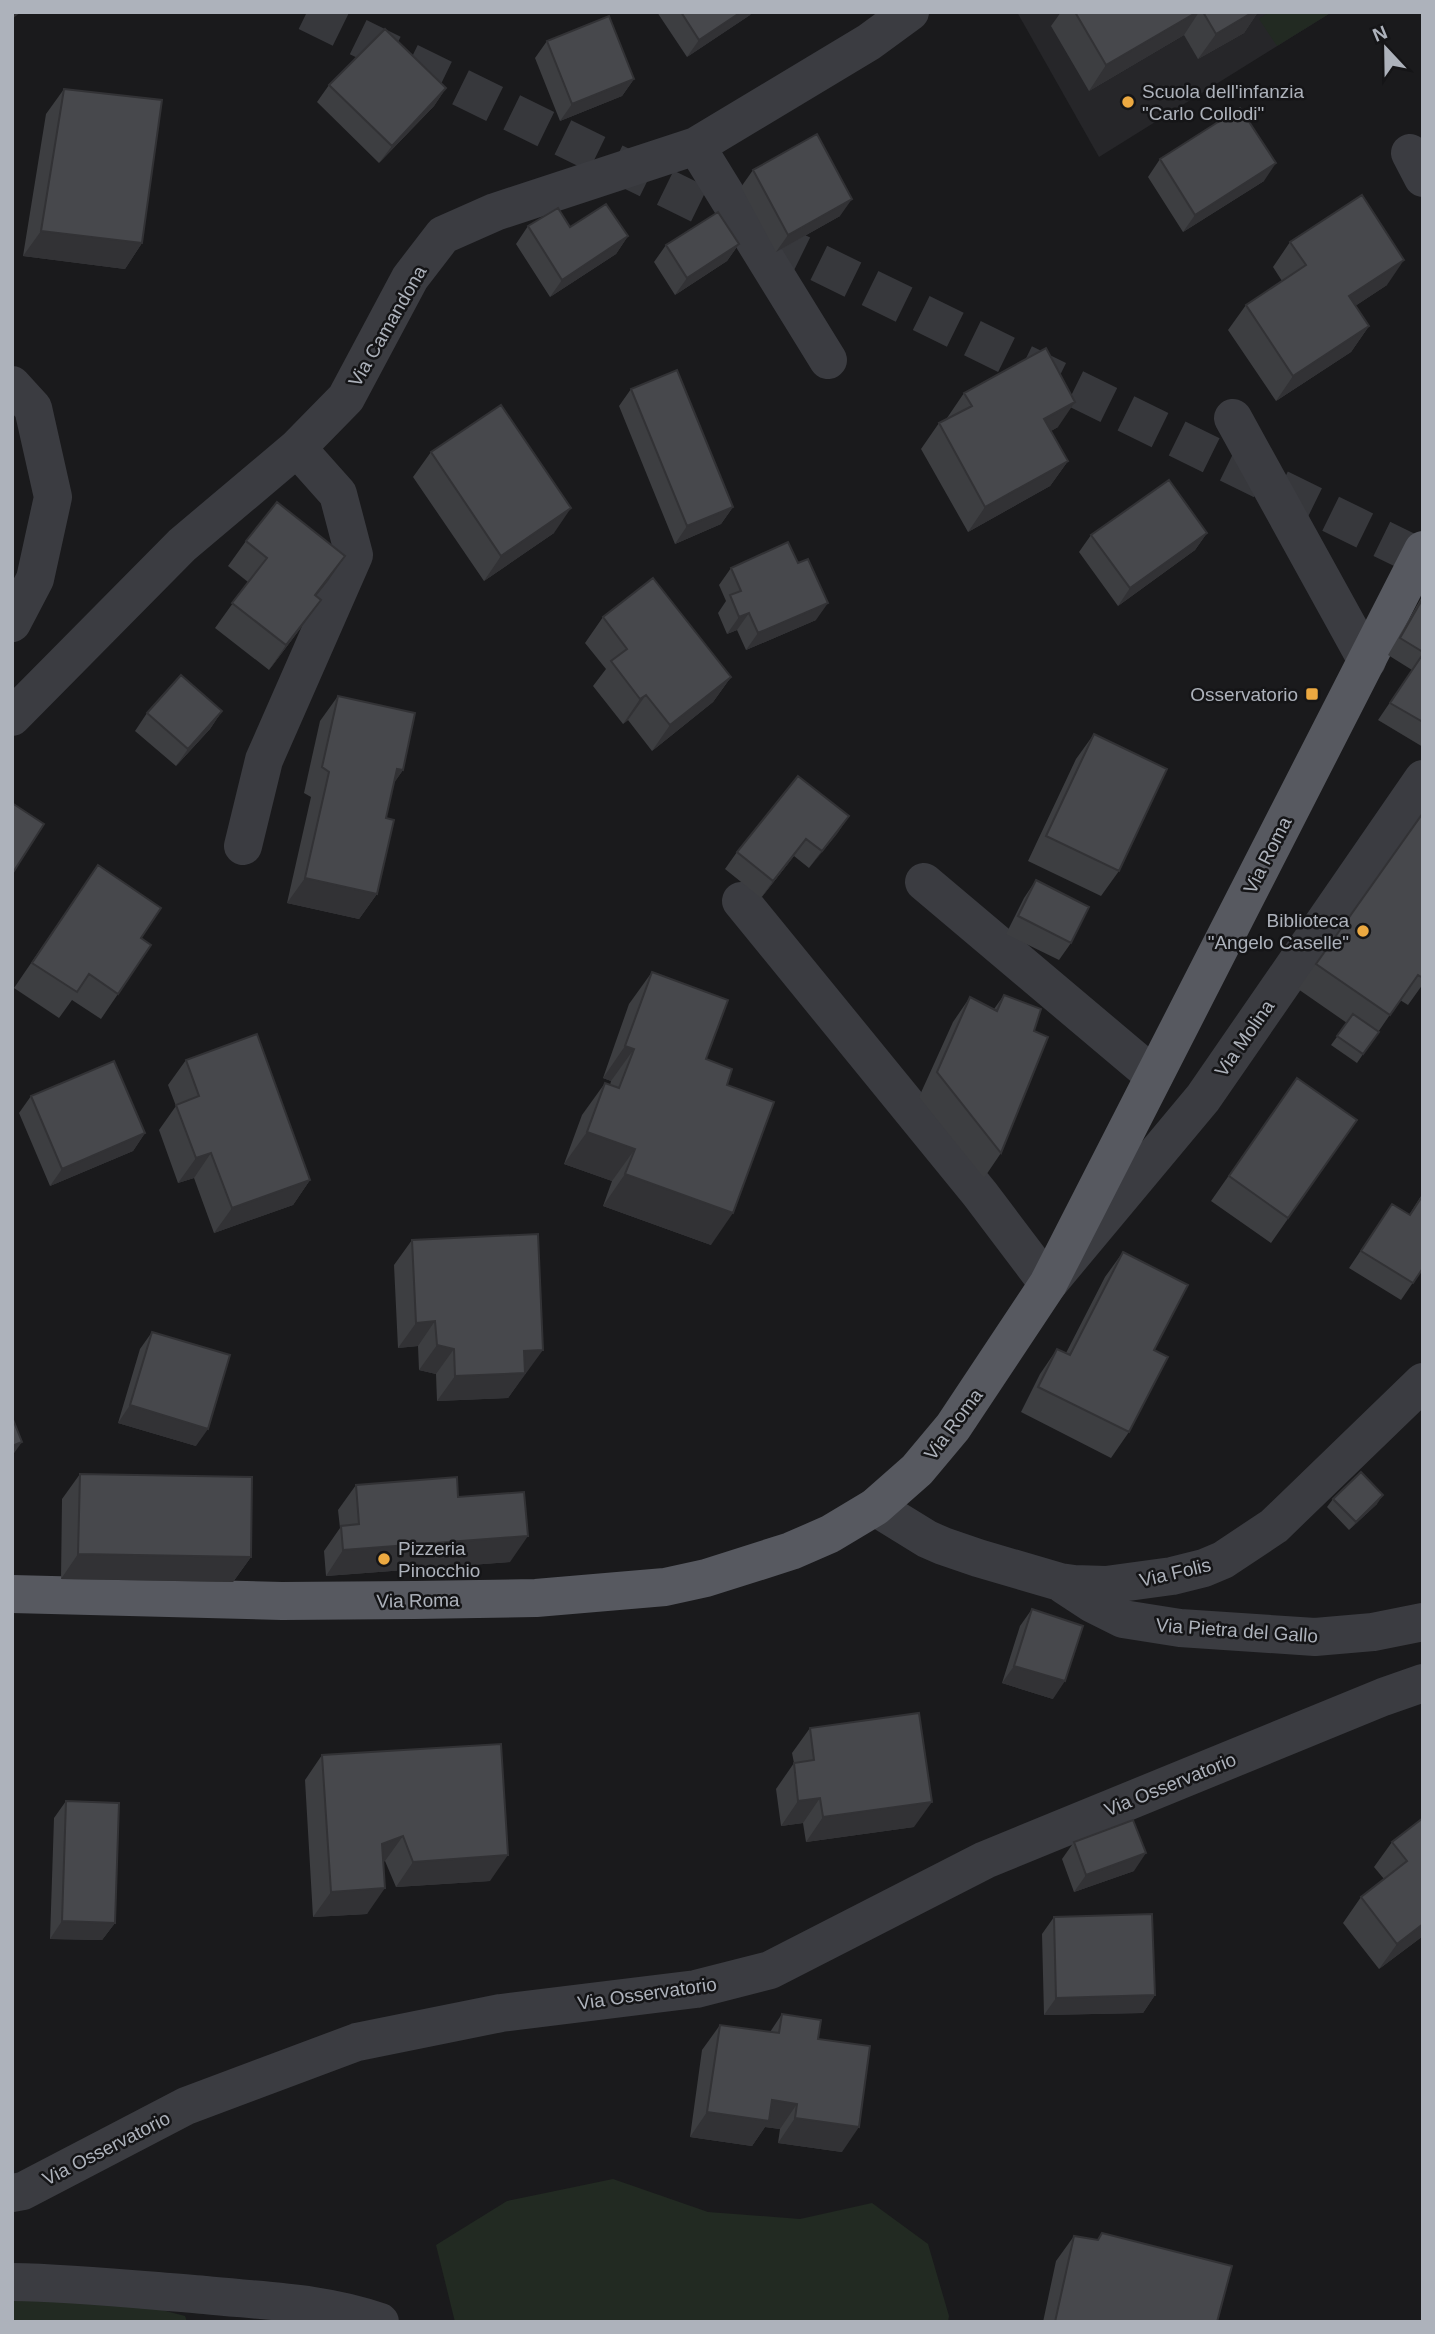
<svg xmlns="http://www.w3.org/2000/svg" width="1435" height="2334" font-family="Arial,sans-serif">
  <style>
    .built { fill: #262629 }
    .green { fill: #222a22 }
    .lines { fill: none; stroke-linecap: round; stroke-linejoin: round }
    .major-tunnel { stroke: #37383c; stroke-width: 38; stroke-dasharray: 38 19; stroke-linecap: butt }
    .minor { stroke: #3b3c41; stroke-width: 38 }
    .major { stroke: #575960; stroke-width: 38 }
    .wall { fill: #3d3e41 }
    .shaded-wall { fill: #323235 }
    .building { fill: #47484c; stroke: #323235; stroke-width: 2 }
    .poi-dot { fill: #eca941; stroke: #151517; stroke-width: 2.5 }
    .labels { text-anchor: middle; stroke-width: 5; stroke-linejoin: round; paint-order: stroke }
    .poi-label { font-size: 19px; fill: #adb2bb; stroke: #151517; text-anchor: start }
    .street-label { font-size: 19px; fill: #adb2bb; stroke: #151517 }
  </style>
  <rect width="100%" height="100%" fill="#1a1a1c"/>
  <!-- built -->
  <path class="built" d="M1017,12H1332L1099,157Z"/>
  <!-- green -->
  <path class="green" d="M1269,12H1332L1277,46L1259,19Z
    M613,2179L708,2212L800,2219L872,2203L928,2244L949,2316L948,2322H455L436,2245L507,2201Z
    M58,2283L185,2316L187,2322H12V2285Z"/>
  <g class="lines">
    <!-- major-tunnel -->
    <path class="major-tunnel" d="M307,12L1423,559"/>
    <!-- minor -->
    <path class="minor" d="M696,146L828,360
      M1410,153L1423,178
      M12,385L33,408L53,497L35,579L12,623
      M1233,418L1367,661
      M12,717L182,545L297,448L346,398L410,278L443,235L495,212L696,146L869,42L910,12
      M243,846L264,760L354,555L338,494L297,448
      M924,882L1154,1076
      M741,901L980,1194L1048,1284L1203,1098L1423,779
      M875,1507L927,1539L943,1546L978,1558L1060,1582L1074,1584L1106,1585L1172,1576L1204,1568L1223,1560L1274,1526L1423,1382
      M1064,1585L1093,1604L1123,1619L1180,1628L1315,1637L1373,1632L1423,1622
      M12,2193L23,2191L186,2106L357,2042L501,2013L696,1989L770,1970L985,1860L1383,1697L1423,1683
      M12,2282C77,2283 141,2290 205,2295C263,2301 324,2302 380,2322"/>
    <!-- major -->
    <path class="major" d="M12,1594L282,1601L415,1600L536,1598L665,1587L706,1578L791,1551L830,1534L875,1507L917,1470L953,1427L1048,1284L1423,550"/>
  </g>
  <!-- wall -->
  <path class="wall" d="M657,12H752L750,15L687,57Z
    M1061,12H1258L1244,33L1198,59L1184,35L1089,91L1051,26Z
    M547,41L634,79L622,96L560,121L535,58Z
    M329,85L446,88L434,106L379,163L317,102Z
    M64,89L142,243L125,269L23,256L46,114Z
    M1160,159L1264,181L1183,232L1148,177Z
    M753,170L840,216L776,252L741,187Z
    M528,226L570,227L628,236L616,254L550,297L516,244Z
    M1290,242L1387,285L1355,306L1369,326L1351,352L1276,401L1228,330L1246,305L1282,281L1273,267Z
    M739,244L727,261L675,295L654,262L666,245Z
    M631,389L733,507L721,524L675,544L619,406Z
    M964,393L1058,427L1051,431L1068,461L1050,486L968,532L921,449L939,423L947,419V418Z
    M431,452L554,533L484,581L413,477Z
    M1207,533L1195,550L1118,606L1079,552L1091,535Z
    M246,541L345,556L316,596L303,625L269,670L215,628L248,582L228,566Z
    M731,568L816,620L746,650L737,630L727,634L718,613L726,601L719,585Z
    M1423,595V747L1378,720L1412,670L1388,655Z
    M603,617L731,677L713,702L652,751L628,720L623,724L593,686L606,669L585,643Z
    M338,696L403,770L393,784L386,818L377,894L359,919L287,903L311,797L304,793L320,721Z
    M222,711L210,729L176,766L135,731L147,713Z
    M1094,734L1119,871L1101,896L1028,861L1076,759Z
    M1423,813V984L1408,1005L1400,1000L1357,1063L1331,1045L1347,1023L1298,989Z
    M849,816L809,868L794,856L761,898L725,869L737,852Z
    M98,865L141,938L118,994L101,1019L72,1000L59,1018L14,988Z
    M1036,880L1071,943L1059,960L1006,934L1024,898Z
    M652,972L706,1059L727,1085L711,1245L603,1206L612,1181L564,1164L582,1115L605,1083L610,1085L611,1081L603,1078L629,1004Z
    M1004,995L1034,1031L1001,1153L984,1178L919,1097L953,1022L970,997L994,1009Z
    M186,1060L310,1180L293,1205L214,1233L194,1178L178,1183L159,1130L176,1106L168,1085Z
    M1297,1078L1357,1120L1271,1243L1211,1201Z
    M31,1096L145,1133L133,1151L50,1186L19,1113Z
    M1423,1193V1268L1401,1300L1349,1268L1392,1204L1409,1215Z
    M412,1240L525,1375H524L508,1398L437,1401L436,1374L419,1370L418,1346L398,1348L394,1265Z
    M1123,1252L1154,1350L1129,1432L1111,1458L1021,1412L1040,1374L1057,1349L1066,1353L1105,1277Z
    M152,1332L196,1446L118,1423L140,1349Z
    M80,1474L251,1557L233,1582L61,1579L62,1499Z
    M356,1485L458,1497L510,1562L326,1576L324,1551L340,1528L338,1510Z
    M1333,1499L1377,1504L1349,1530L1327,1507Z
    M1032,1609L1053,1699L1002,1683L1020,1626Z
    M810,1728L914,1827L806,1842L803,1823L781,1826L776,1789L794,1763L792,1753Z
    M322,1755L490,1881L396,1887L385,1861L383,1862L367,1914L313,1917L305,1780Z
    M66,1801L115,1923L102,1940L50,1939L54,1818Z
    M1423,1818V1936L1379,1969L1343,1923L1361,1897L1384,1879L1374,1867L1392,1842Z
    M1074,1842L1134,1871L1074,1892L1062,1859Z
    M1054,1917L1155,1995L1143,2013L1044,2015L1042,1934Z
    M782,2014L818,2039L842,2152L778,2143L780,2129L765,2127L752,2146L690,2137L702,2050L720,2025L770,2032Z
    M1102,2233L1217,2322H1043L1056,2261L1074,2236L1097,2240Z"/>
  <!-- shaded-wall -->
  <path class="shaded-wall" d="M12,12H21L12,19Z
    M741,12H752L750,15L687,57L699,40Z
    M1197,12H1199L1184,35L1089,91L1106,65Z
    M1253,12H1258L1244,33L1198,59L1216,34Z
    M634,79L622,96L560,121L572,104Z
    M446,88L434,106L379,163L392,146Z
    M1276,163L1264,181L1183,232L1195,215Z
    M852,199L840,216L776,252L788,235Z
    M41,231L142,243L125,269L23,256Z
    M628,236L616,254L550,297L562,280Z
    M739,244L727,261L675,295L687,278Z
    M1404,260L1387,285L1331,322L1349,296Z
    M1369,326L1351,352L1276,401L1293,376Z
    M1075,402L1058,427L1027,444L1044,419Z
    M1068,461L1050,486L968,532L985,507Z
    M733,507L721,524L675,544L687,526Z
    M571,508L554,533L484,581L501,556Z
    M1207,533L1195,550L1118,606L1130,588Z
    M345,556L328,581L297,620L315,595Z
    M321,600L303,625L269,670L286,645Z
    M828,603L816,620L746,650L758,633Z
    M749,613L737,630L727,634L739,617Z
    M731,677L713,702L652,751L670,725Z
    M646,695L628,720L623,724L640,699Z
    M222,711L210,729L176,766L188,749Z
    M397,769L403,770L385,796Z
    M849,816L837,834L809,868L822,851Z
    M806,839L794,856L761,898L773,881Z
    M305,878L377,894L359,919L287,903Z
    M625,1046L634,1049L611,1081L603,1078Z
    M587,1132L635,1149L612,1181L564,1164Z
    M145,1133L133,1151L50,1186L62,1169Z
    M211,1153L194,1178L178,1183L196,1158Z
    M625,1174L733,1213L711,1245L603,1206Z
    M310,1180L293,1205L214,1233L232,1208Z
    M435,1321L418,1346L398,1348L416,1323Z
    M437,1345L454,1349L436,1374L419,1370Z
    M543,1350L508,1398L437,1401L455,1376L524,1351Z
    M130,1405L208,1429L196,1446L118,1423Z
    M22,1442L12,1456V1446Z
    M1383,1495L1377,1504L1349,1530L1356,1522Z
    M528,1536L510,1562L326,1576L343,1550Z
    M78,1554L251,1557L233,1582L61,1579Z
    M1014,1666L1065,1681L1053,1699L1002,1683Z
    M820,1798L803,1823L781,1826L798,1801Z
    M932,1802L914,1827L806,1842L823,1817Z
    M403,1836L385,1861L365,1869L382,1844Z
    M1146,1853L1134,1871L1074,1892L1086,1875Z
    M508,1855L490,1881L396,1887L413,1862Z
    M385,1888L367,1914L313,1917L331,1892Z
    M62,1921L115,1923L102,1940L50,1939Z
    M1423,1924V1936L1379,1969L1397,1944Z
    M1155,1995L1143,2013L1044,2015L1056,1998Z
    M772,2100L797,2104L780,2129L765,2127L752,2146L690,2137L707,2112Z
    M795,2118L859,2127L842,2152L778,2143Z"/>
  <!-- building -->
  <path class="building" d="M681,12H741L699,40Z
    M1075,12H1197L1106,65Z
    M1203,12H1253L1216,34Z
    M609,16L634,79L572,104L547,41Z
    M385,29L446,88L392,146L329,85Z
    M64,89L162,100L142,243L41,231Z
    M1240,108L1276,163L1195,215L1160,159Z
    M817,134L852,199L788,235L753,170Z
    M1362,195L1404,260L1349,296L1369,326L1293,376L1246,305L1306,265L1290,242Z
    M606,204L628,236L562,280L528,226L558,208L570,227Z
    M718,212L739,244L687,278L666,245Z
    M1046,348L1075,402L1044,419L1068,461L985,507L939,423L972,406L964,393Z
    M677,370L733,507L687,526L631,389Z
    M501,405L571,508L501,556L431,452Z
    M1169,480L1207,533L1130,588L1091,535Z
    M277,502L345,556L315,595L321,600L286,645L232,603L267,558L246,541Z
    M788,542L798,563L808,559L828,603L758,633L749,613L739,617L730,595L741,591L731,568Z
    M653,578L731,677L670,725L646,695L640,699L611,661L627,649L603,617Z
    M1423,598V652L1400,638Z
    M1423,654V722L1390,703Z
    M181,675L222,711L188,749L147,713Z
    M338,696L415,713L403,770L397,769L386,818L394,820L377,894L305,878L329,772L322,767Z
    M1094,734L1167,769L1119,871L1046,836Z
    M798,776L849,816L822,851L806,839L773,881L737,852Z
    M12,803L44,824L12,874Z
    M1423,813V978L1418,975L1390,1015L1316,964Z
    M98,865L161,908L141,938L151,945L118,994L89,974L77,992L32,963Z
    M1036,880L1089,907L1071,943L1018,916Z
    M652,972L728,1000L706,1059L732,1069L727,1085L774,1102L733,1213L625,1174L635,1149L587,1132L605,1083L619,1088L634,1049L625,1046Z
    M1004,995L1041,1009L1034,1031L1048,1037L1001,1153L937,1072L970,997L997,1011Z
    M1353,1014L1379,1032L1363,1054L1337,1036Z
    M257,1034L310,1180L232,1208L211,1153L196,1158L176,1105L199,1096L186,1060Z
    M114,1061L145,1133L62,1169L31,1096Z
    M1297,1078L1357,1120L1288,1218L1229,1176Z
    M1423,1195V1268L1413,1283L1361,1251L1392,1204L1410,1215Z
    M538,1234L543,1350L524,1351L525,1373L455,1376L454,1349L437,1345L435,1321L416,1323L412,1240Z
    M1123,1252L1188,1285L1154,1350L1168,1357L1129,1432L1038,1387L1057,1349L1070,1355Z
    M152,1332L230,1355L208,1429L130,1405Z
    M12,1417L22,1442L12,1446Z
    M1361,1472L1383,1495L1356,1522L1333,1499Z
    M80,1474L252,1477L251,1557L78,1554Z
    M457,1477L458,1497L524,1492L528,1536L343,1550L341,1526L359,1524L356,1485Z
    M1032,1609L1083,1626L1065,1681L1014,1666Z
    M919,1713L932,1802L823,1817L820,1798L798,1801L794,1763L814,1760L810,1728Z
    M501,1744L508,1855L413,1862L403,1836L382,1844L385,1888L331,1892L322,1755Z
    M66,1801L119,1803L115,1923L62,1921Z
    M1423,1818V1924L1397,1944L1361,1897L1407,1861L1392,1842Z
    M1133,1820L1146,1853L1086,1875L1074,1842Z
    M1152,1914L1155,1995L1056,1998L1054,1917Z
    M782,2014L821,2020L818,2039L870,2046L859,2127L795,2118L797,2104L772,2100L769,2121L707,2112L720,2025L779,2033Z
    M1102,2233L1232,2266L1217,2322H1055L1074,2236L1098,2240Z"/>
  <!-- markers -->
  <g class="poi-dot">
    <circle cx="1128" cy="102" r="7"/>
    <rect x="1305" y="687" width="14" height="14" rx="3.5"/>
    <circle cx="1363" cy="931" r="7"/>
    <circle cx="384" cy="1559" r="7"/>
  </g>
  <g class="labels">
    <!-- poi labels -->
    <g class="poi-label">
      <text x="1142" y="98">Scuola dell'infanzia<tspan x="1142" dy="22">"Carlo Collodi"</tspan></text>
      <text x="1298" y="701" text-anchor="end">Osservatorio</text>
      <text x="1349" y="927" text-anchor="end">Biblioteca<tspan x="1349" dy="22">"Angelo Caselle"</tspan></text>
      <text x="398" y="1555">Pizzeria<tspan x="398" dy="22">Pinocchio</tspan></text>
    </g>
    <!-- street labels -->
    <g class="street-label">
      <text transform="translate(387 326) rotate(-60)" y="7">Via Camandona</text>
      <text transform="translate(1267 855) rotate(-63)" y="7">Via Roma</text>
      <text transform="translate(1244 1038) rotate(-55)" y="7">Via Molina</text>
      <text transform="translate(953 1424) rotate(-53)" y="7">Via Roma</text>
      <text transform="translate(1175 1572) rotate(-13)" y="7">Via Folis</text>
      <text transform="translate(418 1600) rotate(-1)" y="7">Via Roma</text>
      <text transform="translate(1237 1630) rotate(4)" y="7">Via Pietra del Gallo</text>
      <text transform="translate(1170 1784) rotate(-22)" y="7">Via Osservatorio</text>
      <text transform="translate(647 1993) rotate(-8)" y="7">Via Osservatorio</text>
      <text transform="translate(106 2148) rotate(-27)" y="7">Via Osservatorio</text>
    </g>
  </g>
  <!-- border -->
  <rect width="1435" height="2334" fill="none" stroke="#adb2bb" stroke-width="28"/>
  <!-- north arrow -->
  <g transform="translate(1386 49) rotate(338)" stroke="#151517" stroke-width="5" paint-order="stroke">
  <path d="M0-5L12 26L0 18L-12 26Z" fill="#adb2bb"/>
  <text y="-10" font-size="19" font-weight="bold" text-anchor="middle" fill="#adb2bb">N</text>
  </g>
</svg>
